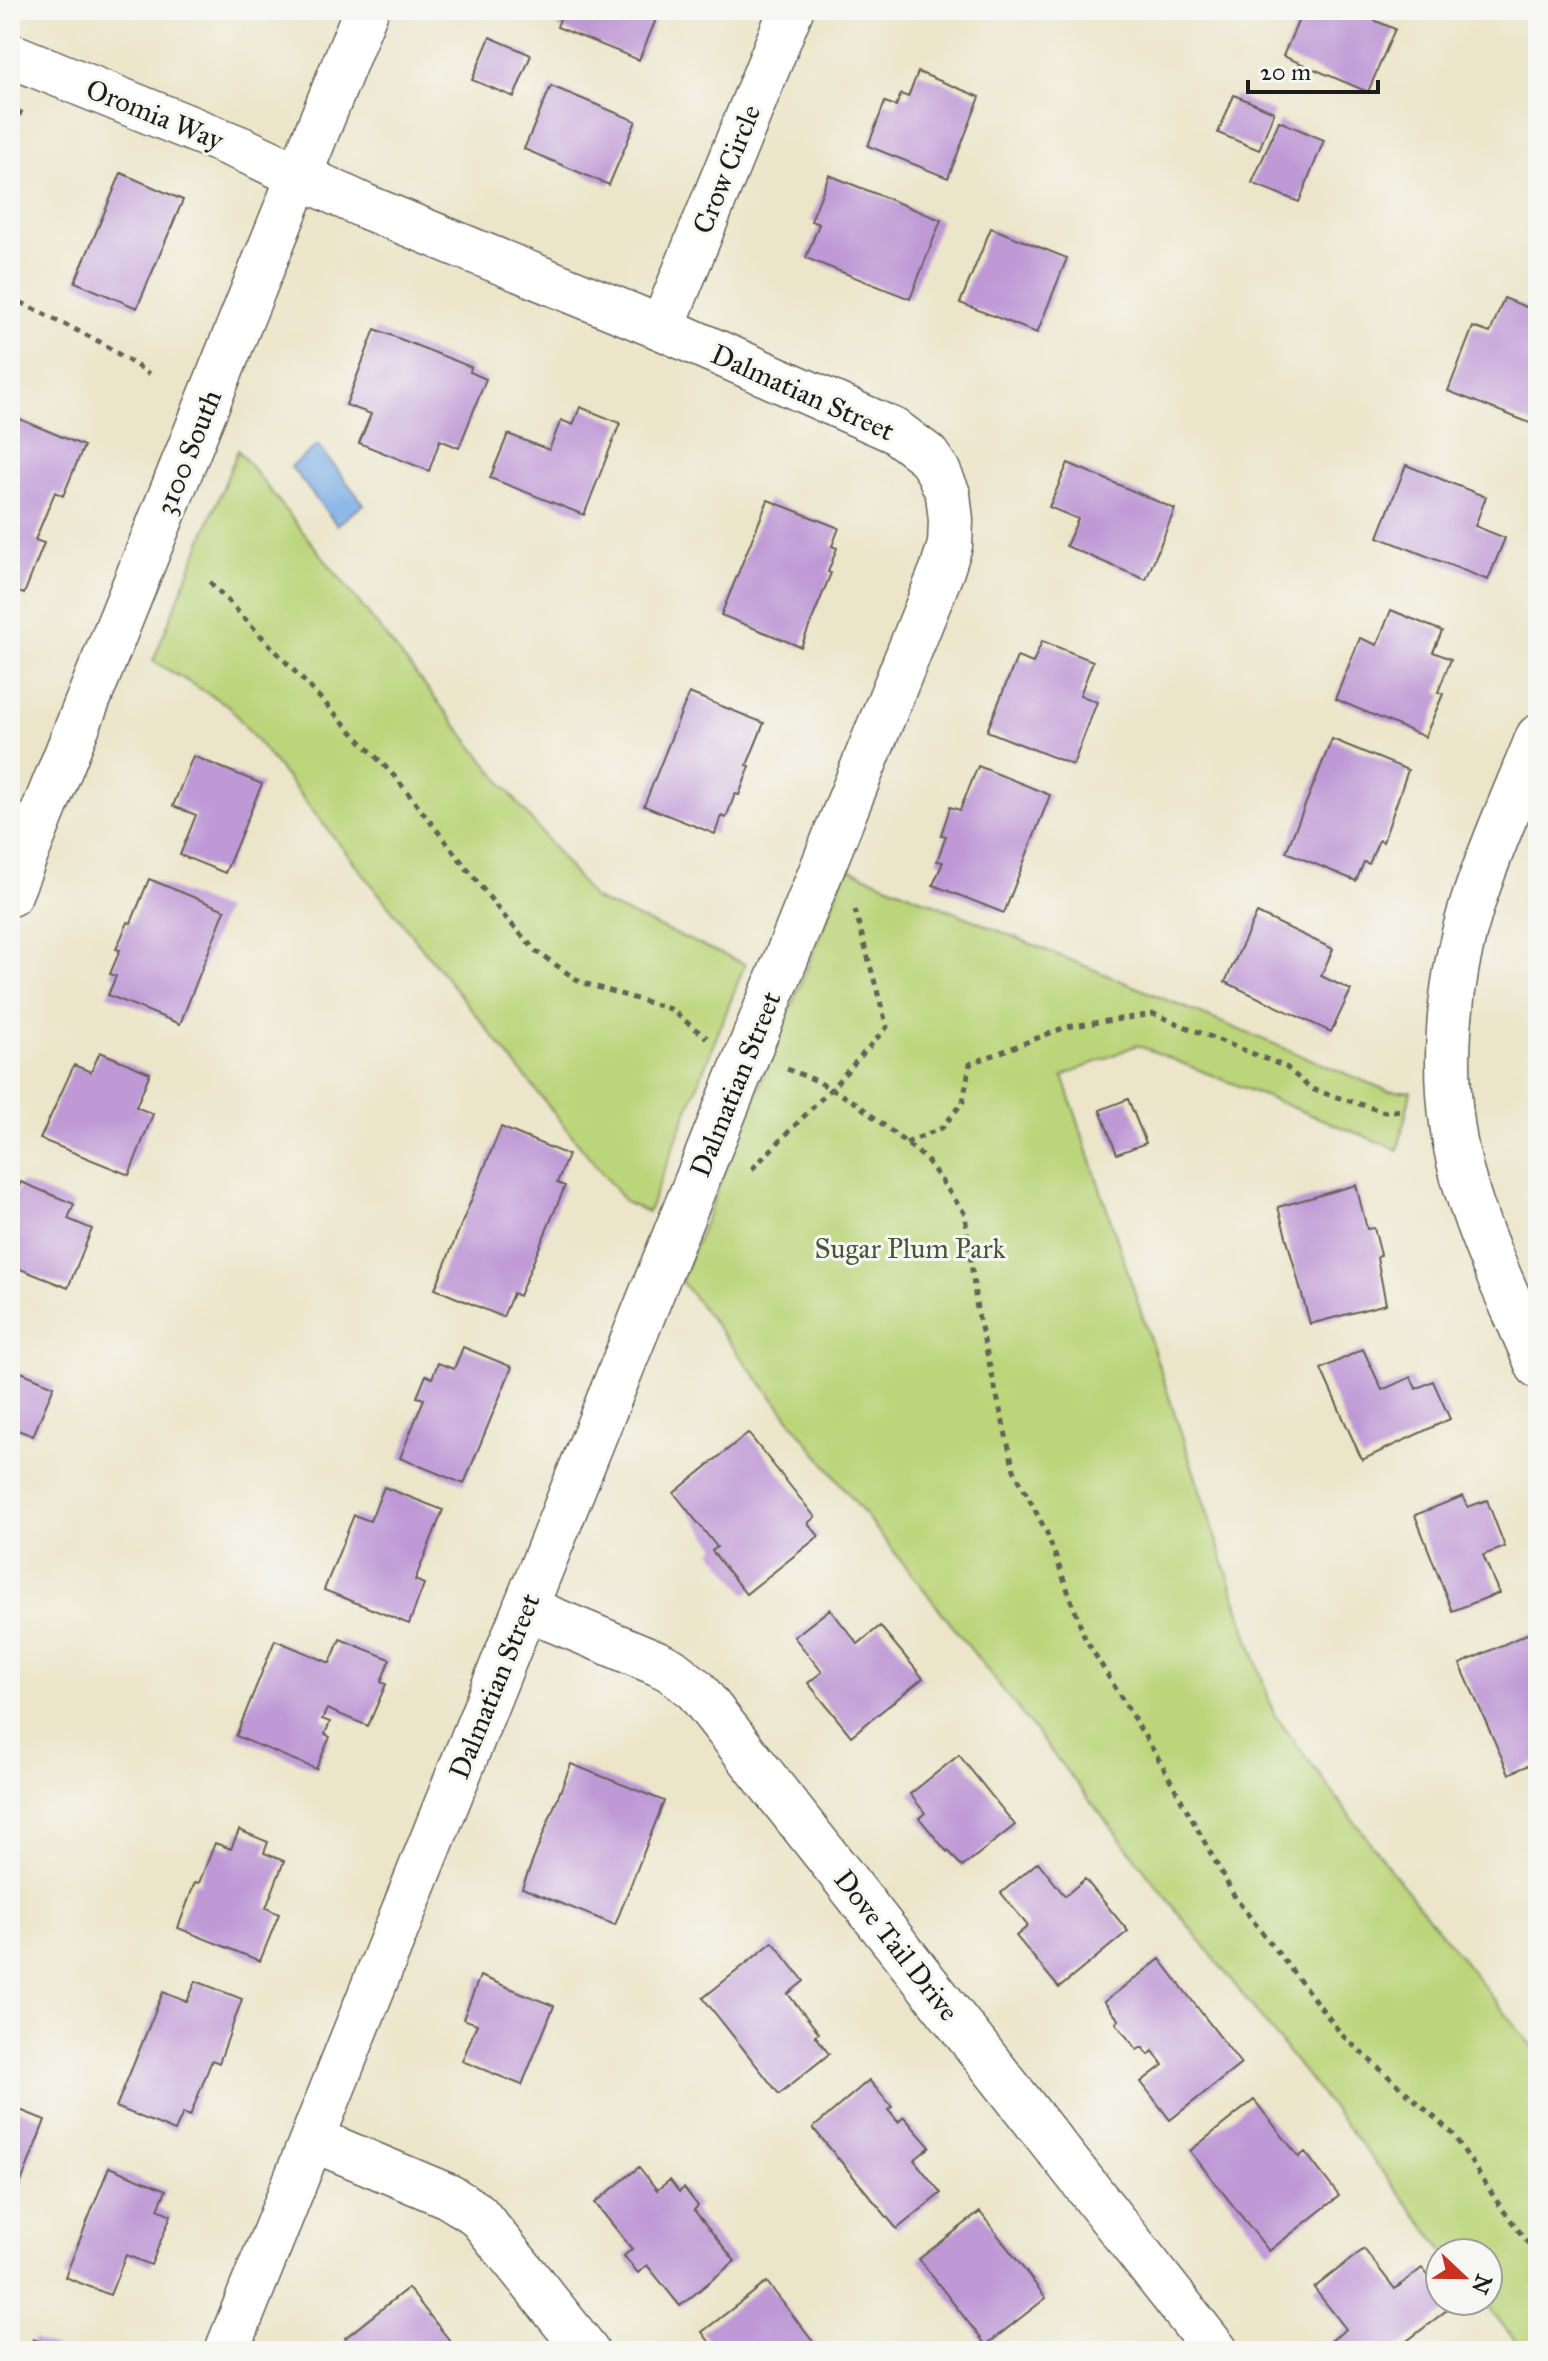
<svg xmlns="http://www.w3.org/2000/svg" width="1548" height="2361" font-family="'IM FELL Great Primer',serif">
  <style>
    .green { fill: #bbd57a; stroke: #6c784b; stroke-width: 2 }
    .water { fill: #77abe4; stroke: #4a6480; stroke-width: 2 }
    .building { fill: #bf99d6 }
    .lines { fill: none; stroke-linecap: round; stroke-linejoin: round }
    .minor-casing { stroke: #656259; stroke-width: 47 }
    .secondary-casing { stroke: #656259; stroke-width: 47 }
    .path { stroke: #656259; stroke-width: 5; stroke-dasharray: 6 6; stroke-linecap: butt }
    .minor { stroke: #fff; stroke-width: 44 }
    .secondary { stroke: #fff; stroke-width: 44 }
    .labels { text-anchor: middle; stroke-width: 6; stroke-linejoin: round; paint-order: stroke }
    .street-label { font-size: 28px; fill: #1c1c1c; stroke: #f6f6f2 }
    .park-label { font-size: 28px; fill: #4c5438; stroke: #f6f6f2 }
  </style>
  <rect width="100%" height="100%" fill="#f6f6f2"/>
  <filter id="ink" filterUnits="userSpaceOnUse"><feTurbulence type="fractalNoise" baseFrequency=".0125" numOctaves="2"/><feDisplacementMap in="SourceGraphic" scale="16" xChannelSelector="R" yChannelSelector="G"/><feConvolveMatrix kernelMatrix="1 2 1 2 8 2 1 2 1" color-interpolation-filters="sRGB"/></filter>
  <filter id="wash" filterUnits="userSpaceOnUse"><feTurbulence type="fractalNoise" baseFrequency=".006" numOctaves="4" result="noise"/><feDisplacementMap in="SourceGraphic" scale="32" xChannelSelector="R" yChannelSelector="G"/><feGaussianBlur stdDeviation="1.8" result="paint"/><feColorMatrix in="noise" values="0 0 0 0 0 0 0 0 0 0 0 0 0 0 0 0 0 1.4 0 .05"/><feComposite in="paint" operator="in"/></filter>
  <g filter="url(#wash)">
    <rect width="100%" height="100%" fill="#ece5c9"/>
    <!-- green -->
    <path class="green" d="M238,450L594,899L745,964L648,1212L626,1203L229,706L153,661Z
      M847,868L1388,1091H1411L1398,1150L1137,1045L1063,1076L1274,1714L1394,1874L1538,2054V2351H1523L1484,2301H1488V2253H1446L681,1281Z"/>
    <!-- water -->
    <path class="water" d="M318,445L364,504L337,525L291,467Z"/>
    <g id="blocks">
      <!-- building -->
      <path class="building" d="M563,10H639L657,17L639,60L557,27Z
        M1303,10H1340L1354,16L1355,12L1395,29L1368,92L1283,56Z
        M490,37L531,55L514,97L472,80Z
        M918,72L980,97L948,178L868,146L885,102L896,106L901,94L908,97Z
        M551,86L636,121L609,185L524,149Z
        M1234,95L1274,112L1259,150L1218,133Z
        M1279,121L1324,140L1299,202L1252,183Z
        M121,173L183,200L137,308L75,282Z
        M829,175L941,220L910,299L806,258L819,224L811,221Z
        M991,228L1067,258L1037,333L960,303Z
        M1504,298L1538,312V426L1448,391L1473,327L1490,333Z
        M375,329L471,367L470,372L486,379L459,448L440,440L429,471L359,443L371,414L346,405Z
        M580,407L620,423L584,515L490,478L508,434L549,450L561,420L573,425Z
        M10,415L84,446L63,496L55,492L35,540L44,543L24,594L10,589Z
        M1068,463L1175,509L1146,580L1066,546L1078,519L1049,507Z
        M1406,465L1486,497L1475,526L1505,538L1488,580L1378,537Z
        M768,500L839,528L832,546L837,548L828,572L831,573L801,647L721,615Z
        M1391,610L1442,631L1433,652L1451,659L1438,692L1443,694L1425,737L1335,699L1360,638L1377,645Z
        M1042,641L1093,661L1080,695L1097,702L1073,765L987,731L1017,657L1033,663Z
        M689,693L764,723L747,765L750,766L739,795L735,794L726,818L721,816L715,834L644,806Z
        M1332,739L1408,770L1383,842L1379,840L1369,864L1364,862L1356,881L1286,852Z
        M193,756L262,784L225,873L180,855L196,815L173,806Z
        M978,766L1050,795L1004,913L933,885L943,862L937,861L946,836L941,835L950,807L960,810Z
        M149,879L225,910L180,1024L108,995L116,976L110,974L120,950L116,949L128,922L131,923Z
        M1257,913L1333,949L1321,976L1351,990L1331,1032L1225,982Z
        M100,1052L150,1073L136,1107L153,1114L129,1175L40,1139L74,1065L91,1072Z
        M1128,1099L1146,1143L1117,1154L1100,1110Z
        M501,1127L568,1155L557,1183L565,1186L519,1296L513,1293L503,1317L435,1289Z
        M21,1182L74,1204L68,1219L92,1229L68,1288L10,1265V1209Z
        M1356,1185L1367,1229L1374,1228L1381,1255L1377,1258L1386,1304L1310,1324L1278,1207Z
        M463,1347L512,1367L464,1484L400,1458L424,1399L417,1397L426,1375L432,1378L438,1363L454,1369Z
        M1363,1349L1382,1390L1411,1377L1416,1389L1433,1381L1450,1419L1362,1460L1321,1369Z
        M21,1372L54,1386L33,1436L10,1427V1398Z
        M748,1433L815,1517L808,1523L819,1536L746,1594L712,1551L717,1547L674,1493Z
        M384,1487L443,1510L415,1580L424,1584L409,1624L324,1590L354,1515L370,1521Z
        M1463,1496L1468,1507L1487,1500L1505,1547L1483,1555L1499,1593L1452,1611L1415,1515Z
        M830,1609L858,1644L880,1626L923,1678L851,1736L808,1683L822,1672L794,1637Z
        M1529,1633L1538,1649V1761L1509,1774L1460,1664Z
        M340,1639L390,1659L381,1682L386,1684L368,1726L327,1709L322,1719L330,1722L325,1734L330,1737L316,1769L236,1736L275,1640L330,1663Z
        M959,1755L1015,1825L962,1867L948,1850L947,1852L919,1818L925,1813L910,1794Z
        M571,1764L664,1801L615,1925L522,1888Z
        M239,1830L268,1842L264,1853L284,1861L266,1908L279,1914L260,1961L178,1928L195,1882L199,1883L215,1843L231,1849Z
        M1038,1862L1065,1896L1085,1879L1128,1931L1059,1988L1016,1936L1028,1926L1001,1893Z
        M773,1942L804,1981L788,1994L819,2033L815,2035L829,2054L779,2094L703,1998Z
        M1160,1959L1241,2064L1170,2120L1141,2082L1163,2065L1153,2051L1149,2055L1142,2047L1137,2050L1116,2023L1119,2020L1104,2002Z
        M480,1976L554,2006L522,2085L462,2061L477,2024L463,2019Z
        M196,1981L242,1999L219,2063L212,2060L190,2116L183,2113L175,2131L116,2107L163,1992L187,2002Z
        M869,2080L892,2107L888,2110L898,2122L904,2117L930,2147L914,2160L941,2193L897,2229L813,2128Z
        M1254,2100L1299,2157L1305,2152L1339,2196L1269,2251L1190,2151Z
        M10,2106L45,2120L15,2198L10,2196Z
        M109,2167L166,2190L158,2209L171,2215L151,2265L126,2255L110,2295L65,2277Z
        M639,2167L657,2190L670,2180L679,2192L684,2188L698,2206L694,2210L735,2261L680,2306L647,2265L638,2273L624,2256L632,2249L595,2203Z
        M980,2212L1046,2298L986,2345L919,2259Z
        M1364,2249L1395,2289L1422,2268L1440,2291V2301H1448L1452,2306L1394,2351H1339L1331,2341L1346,2329L1314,2288Z
        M767,2282L820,2351H716L702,2332Z
        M408,2288L458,2351H355L345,2338Z
        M33,2339L64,2351H28Z"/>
    </g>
  </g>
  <g filter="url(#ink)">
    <use href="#blocks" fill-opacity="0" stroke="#656259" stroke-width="2"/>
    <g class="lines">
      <defs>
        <path id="minor" d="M10,55L244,150L364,206L662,328L895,431L927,455L938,471L948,494L951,520L950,545L942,570L227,2351
          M662,328L791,10
          M1538,737C1516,792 1491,846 1473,902C1444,993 1438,1099 1467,1191C1485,1251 1514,1308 1538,1366
          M525,1608L657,1663L671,1670L696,1690L1216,2351
          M312,2139L448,2196L477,2214L587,2351"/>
        <path id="secondary" d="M10,894L366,10"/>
      </defs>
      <!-- minor casing -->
      <use href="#minor" class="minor-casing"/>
      <!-- secondary casing -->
      <use href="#secondary" class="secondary-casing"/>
      <!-- path -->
      <path class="path" d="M10,138L23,105
        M10,297L100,342L149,374
        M210,582L396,778L504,916L536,951L580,982L670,1009L707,1038
        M787,1069L815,1080L856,1103L926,1159L965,1214L977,1310L1014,1470L1047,1533L1085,1638L1161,1763L1236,1899L1343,2036L1453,2134L1500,2206L1538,2256
        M906,1143L942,1128L963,1102L970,1064L1066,1027L1154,1014L1286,1067L1311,1089L1385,1112L1402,1110
        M752,1169L831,1089L887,1027L855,910"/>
      <!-- minor -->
      <use href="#minor" class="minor"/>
      <!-- secondary -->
      <use href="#secondary" class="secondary"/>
    </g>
  </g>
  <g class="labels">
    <!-- street labels -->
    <g class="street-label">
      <text transform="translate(155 114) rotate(22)" y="10">Oromia Way</text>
      <text transform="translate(726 169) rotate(-68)" y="10">Crow Circle</text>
      <text transform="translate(803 392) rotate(24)" y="10">Dalmatian Street</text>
      <text transform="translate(188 452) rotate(-68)" y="10">3100 South</text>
      <text transform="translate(735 1084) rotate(-68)" y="10">Dalmatian Street</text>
      <text transform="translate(494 1686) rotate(-68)" y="10">Dalmatian Street</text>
      <text transform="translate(897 1945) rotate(52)" y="10">Dove Tail Drive</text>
    </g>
    <!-- park labels -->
    <g class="park-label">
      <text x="910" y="1258">Sugar Plum Park</text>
    </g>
  </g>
  <!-- margin -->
  <rect width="1548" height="2361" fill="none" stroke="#f6f6f2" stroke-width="40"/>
  <!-- north arrow -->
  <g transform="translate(1464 2277) rotate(112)"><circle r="38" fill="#f6f6f2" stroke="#9f9f9c" stroke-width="2"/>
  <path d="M0-6L14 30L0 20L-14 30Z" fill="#c8321e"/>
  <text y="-12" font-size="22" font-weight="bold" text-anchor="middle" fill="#1c1c1c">N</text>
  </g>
  <!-- scale -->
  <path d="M1248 80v12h130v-12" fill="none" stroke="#1c1c1c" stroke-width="4"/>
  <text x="1260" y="80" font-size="24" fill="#1c1c1c" stroke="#f6f6f2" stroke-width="6" paint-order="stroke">20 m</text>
</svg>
